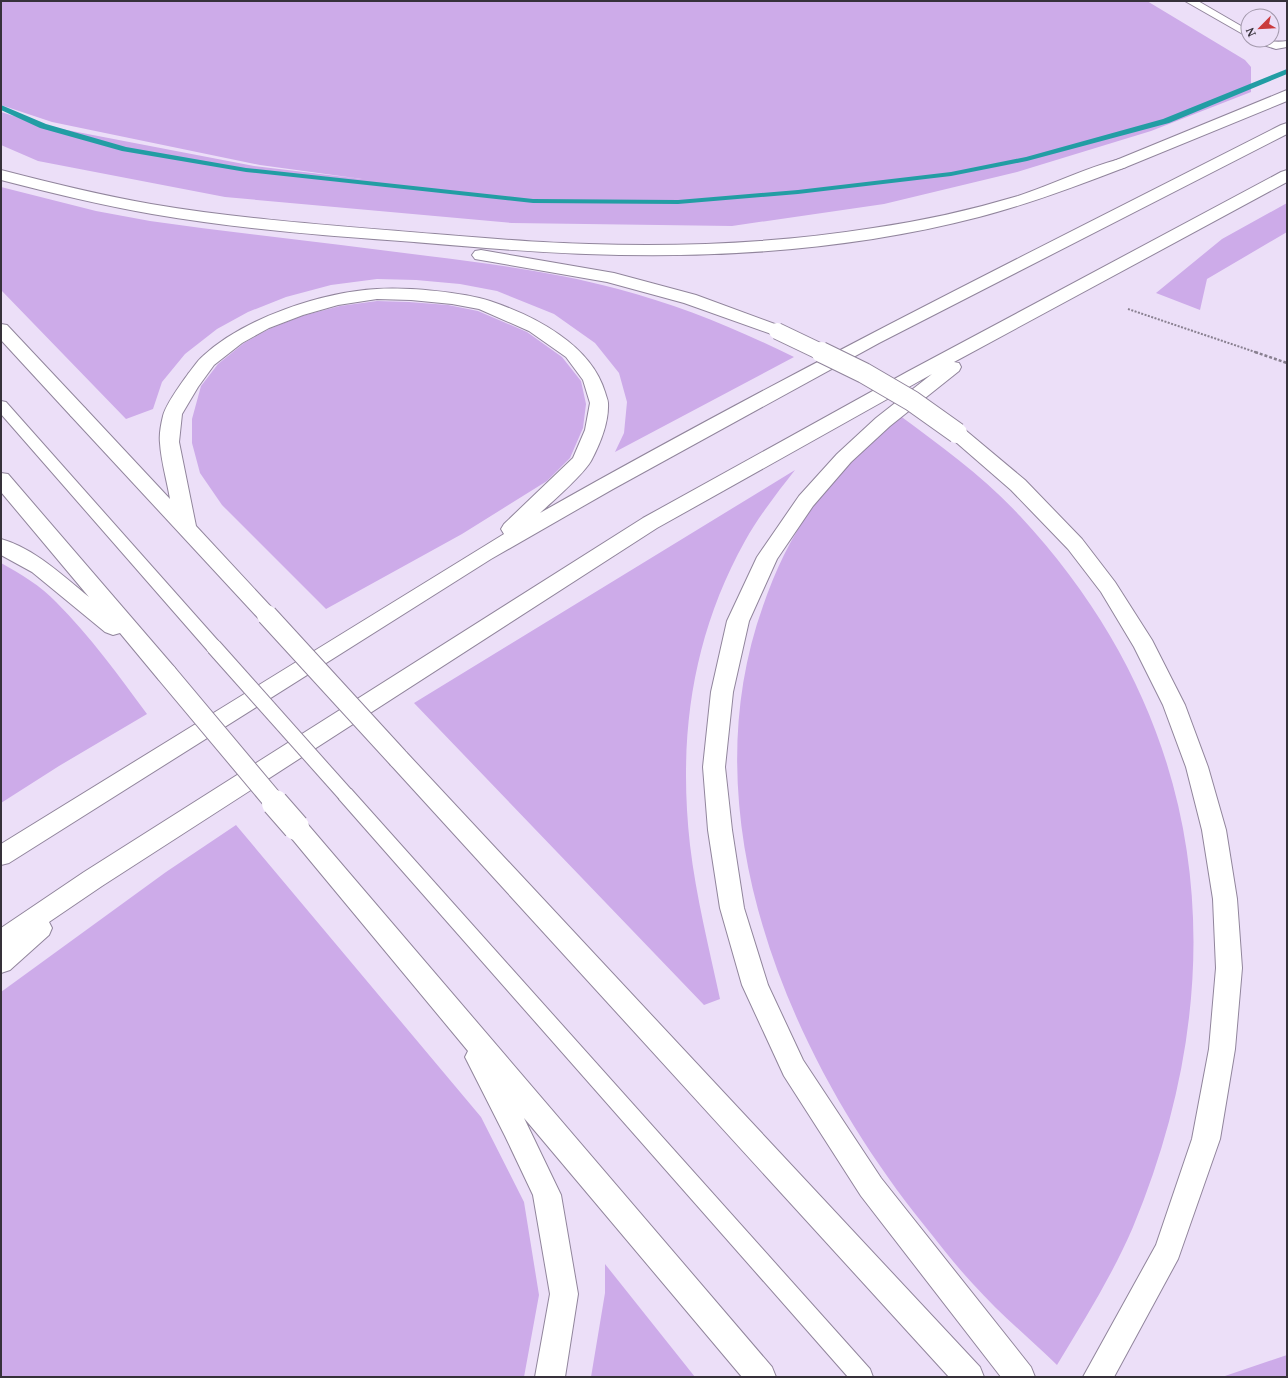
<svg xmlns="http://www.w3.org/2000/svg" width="1288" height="1378" font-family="'Noto Serif',serif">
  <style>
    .green { fill: #cdabe9 }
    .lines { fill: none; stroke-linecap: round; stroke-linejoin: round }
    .stream { fill: #229da4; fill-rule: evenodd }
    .service-casing { stroke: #91859c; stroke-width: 2 }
    .trunk-casing { stroke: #91859c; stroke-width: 2 }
    .motorway-casing { stroke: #91859c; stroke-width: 2 }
    .path-far1 { stroke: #898090; stroke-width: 2; stroke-dasharray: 2 1.5; stroke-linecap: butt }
    .path { stroke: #898090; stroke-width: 2.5; stroke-dasharray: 3 2; stroke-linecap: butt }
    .service { fill: #fff; fill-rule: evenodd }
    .trunk { fill: #fff; fill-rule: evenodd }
    .motorway { fill: #fff; fill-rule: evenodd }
    .service-bridge-casing { stroke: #91859c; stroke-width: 17; stroke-linecap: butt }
    .trunk-bridge-far1-casing { stroke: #91859c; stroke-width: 22; stroke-linecap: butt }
    .trunk-bridge-casing { stroke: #91859c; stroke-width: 28; stroke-linecap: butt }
    .motorway-bridge-far1-casing { stroke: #91859c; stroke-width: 18; stroke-linecap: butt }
    .motorway-bridge-casing { stroke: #91859c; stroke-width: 22; stroke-linecap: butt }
    .service-bridge { stroke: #fff; stroke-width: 15 }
    .trunk-bridge-far1 { stroke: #fff; stroke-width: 20 }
    .trunk-bridge { stroke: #fff; stroke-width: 26 }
    .motorway-bridge-far1 { stroke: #fff; stroke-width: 16 }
    .motorway-bridge { stroke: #fff; stroke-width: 20 }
  </style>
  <rect width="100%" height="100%" fill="#ecdff8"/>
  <!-- green -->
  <path class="green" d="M1,1H1147L1245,60L1251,67V92L1151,131L1017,172L884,204L732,226L512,223L225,197L38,161L1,145V112L46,126L254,166L362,179L260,165L52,122L1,105Z
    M1,187L96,211L150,221C243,234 335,244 428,256C492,264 555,272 618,289C679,305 737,329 794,357L615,452L624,433L627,402L619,373L595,343L554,314L497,291L460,284L416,280L377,279L331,285L286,297L248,312L217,329L185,354L162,382L153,409L126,419L1,290Z
    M1287,203V232L1207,279L1200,310L1156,293L1222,239Z
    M377,301L409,302L448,305L478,311L527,332L562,357L581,381L586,404L583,428L570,458L547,481L462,534L326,609L222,505L200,473L192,443V419L201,386L218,364L244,343L269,329L302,316L340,306Z
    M899,415C941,446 984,477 1020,516C1210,720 1238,974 1133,1227C1112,1276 1084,1320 1057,1365C1029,1338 999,1313 973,1284C956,1266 940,1245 924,1225C790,1058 687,819 763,606C775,571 791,537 812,508C837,473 868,445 899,415Z
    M795,470C777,493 759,516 745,541C692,636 678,738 690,845C696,896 709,948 720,999L704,1005L414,703Z
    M1,563C21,574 41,586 56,602C90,636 119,676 147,714L59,766L1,803Z
    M236,825L481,1117L524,1202L539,1295L524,1377H1V992L166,872Z
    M605,1264L695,1377H591L605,1293Z
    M1287,1355V1377H1222Z"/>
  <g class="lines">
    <!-- stream -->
    <path class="stream" d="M1287,69V74L1169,123L1027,161L951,176L798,194L678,204L533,203L246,172L122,151L40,128L1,110V105L46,124L126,147L246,168L533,199L678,200L798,190L951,172L1026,157L1163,119Z"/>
    <defs>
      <path id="service" d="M1185,1H1198L1248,30V37Z
        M1253,40C1265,40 1275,43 1287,41V47L1276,49L1254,42Z
        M1,401L6,402L220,643L222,647L220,651L214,653L208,651L1,414Z
        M345,788L351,789L870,1369L873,1377H848L339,799L337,794L339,789Z"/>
      <path id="trunk" d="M1287,90V101L1126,167L1120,169L1114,167L1112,164L1114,161Z
        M1287,123V134L879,343L613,489L491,559L9,863L1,865V844L504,534L501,529L504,524L573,458L585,430L590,403L583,380L566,357L529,331L479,309L452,304L411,300L377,299L338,305L303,315L269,328L242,343L214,365L198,387L182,414L179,442L196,526L274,610L278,615L274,620L267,622L260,620L71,416L69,412L71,408L78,406L85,408L170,499C167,481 161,461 160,443C159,435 161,424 163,416C166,404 181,384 188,374C193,368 197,361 203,356C244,318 322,292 377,289C406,287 463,292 490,301C535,316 591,345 605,392C606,396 608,400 608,403C609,423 600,444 591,461C582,476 554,500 540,513C783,375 1033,251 1281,125Z
        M1287,170V182L954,362L959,363L961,367L959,371L890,426L851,462L813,506L777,559L749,621L733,692L725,767L732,830L744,908L768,985L803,1060L881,1178L1031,1367L1035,1377H1001L861,1196L784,1076L742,985L720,908L708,830L703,767L711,692L727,621L757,557L799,496L837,454L876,418L932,374L657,528L102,886L49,922L52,928L49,935L10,970L1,973V928L84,872L643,518L907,372L1281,172Z
        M1,473L8,474L175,668L178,674L175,680L167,682L159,680L120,633L113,635L105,632L32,572L1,555V539C34,548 63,576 89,597L1,492Z
        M398,749L406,752L980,1367L984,1377H949L390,764L387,758L390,752Z
        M296,818L304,820L772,1367L776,1377H742L524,1118L561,1195L578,1294L565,1377H535L550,1294L533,1195L505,1136L465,1057L468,1051L288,834L284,827L288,820Z"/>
      <path id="motorway" d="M1120,159L1126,161L1128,164L1126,167C1077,186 1029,204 979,217C852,250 717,259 586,254C529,252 472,247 414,242C327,236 239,229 152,214C101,205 51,193 1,180V170C51,183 100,195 151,204C245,220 340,226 435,234C486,238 537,243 589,244C683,247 780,243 873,228C922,221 971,210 1018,196C1052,185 1085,168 1120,159Z
        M481,250L614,273L696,295L783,327L786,331L783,335L777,336L684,303L607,282L475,259L472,255L475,251Z
        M1,324L7,325L85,408L87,412L85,416L78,418L71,416L1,340Z
        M957,427L964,429L1025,480L1082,539L1115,582L1152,640L1185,705L1208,767L1226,830L1237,899L1242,968L1235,1049L1220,1139L1178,1259L1114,1377H1083L1156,1245L1192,1139L1209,1049L1216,968L1213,899L1202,830L1186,767L1163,705L1134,647L1101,592L1068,549L1011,490L950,437L947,433L950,429Z"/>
    </defs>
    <!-- service casing -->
    <use href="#service" class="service-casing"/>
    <!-- trunk casing -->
    <use href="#trunk" class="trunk-casing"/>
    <!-- motorway casing -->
    <use href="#motorway" class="motorway-casing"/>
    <!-- path-far1 -->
    <path class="path-far1" d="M1128,309L1258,353"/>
    <!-- path -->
    <path class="path" d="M1255,352L1287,363"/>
    <!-- service -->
    <use href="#service" class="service"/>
    <!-- trunk -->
    <use href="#trunk" class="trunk"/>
    <!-- motorway -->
    <use href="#motorway" class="motorway"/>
    <defs>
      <path id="service-bridge" d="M214,647L345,794"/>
      <path id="trunk-bridge-far1" d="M267,615L398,758
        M167,674L276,804"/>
      <path id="trunk-bridge" d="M275,803L296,827"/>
      <path id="motorway-bridge-far1" d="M777,331L823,353"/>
      <path id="motorway-bridge" d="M821,352L864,373L912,401L957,433"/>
    </defs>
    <!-- service-bridge casing -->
    <use href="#service-bridge" class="service-bridge-casing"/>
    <!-- trunk-bridge-far1 casing -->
    <use href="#trunk-bridge-far1" class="trunk-bridge-far1-casing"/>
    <!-- trunk-bridge casing -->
    <use href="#trunk-bridge" class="trunk-bridge-casing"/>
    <!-- motorway-bridge-far1 casing -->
    <use href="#motorway-bridge-far1" class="motorway-bridge-far1-casing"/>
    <!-- motorway-bridge casing -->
    <use href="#motorway-bridge" class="motorway-bridge-casing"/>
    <!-- service-bridge -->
    <use href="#service-bridge" class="service-bridge"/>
    <!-- trunk-bridge-far1 -->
    <use href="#trunk-bridge-far1" class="trunk-bridge-far1"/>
    <!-- trunk-bridge -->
    <use href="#trunk-bridge" class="trunk-bridge"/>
    <!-- motorway-bridge-far1 -->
    <use href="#motorway-bridge-far1" class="motorway-bridge-far1"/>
    <!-- motorway-bridge -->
    <use href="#motorway-bridge" class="motorway-bridge"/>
  </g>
  <!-- border -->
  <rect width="1288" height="1378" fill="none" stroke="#36313a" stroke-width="4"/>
  <!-- north arrow -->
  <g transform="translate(1260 28) rotate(246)"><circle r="19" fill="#ecdff8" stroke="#a399ac"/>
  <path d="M0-3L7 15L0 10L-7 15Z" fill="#ca3b3d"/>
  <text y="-6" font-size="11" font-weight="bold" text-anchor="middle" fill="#36313a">N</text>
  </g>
</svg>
